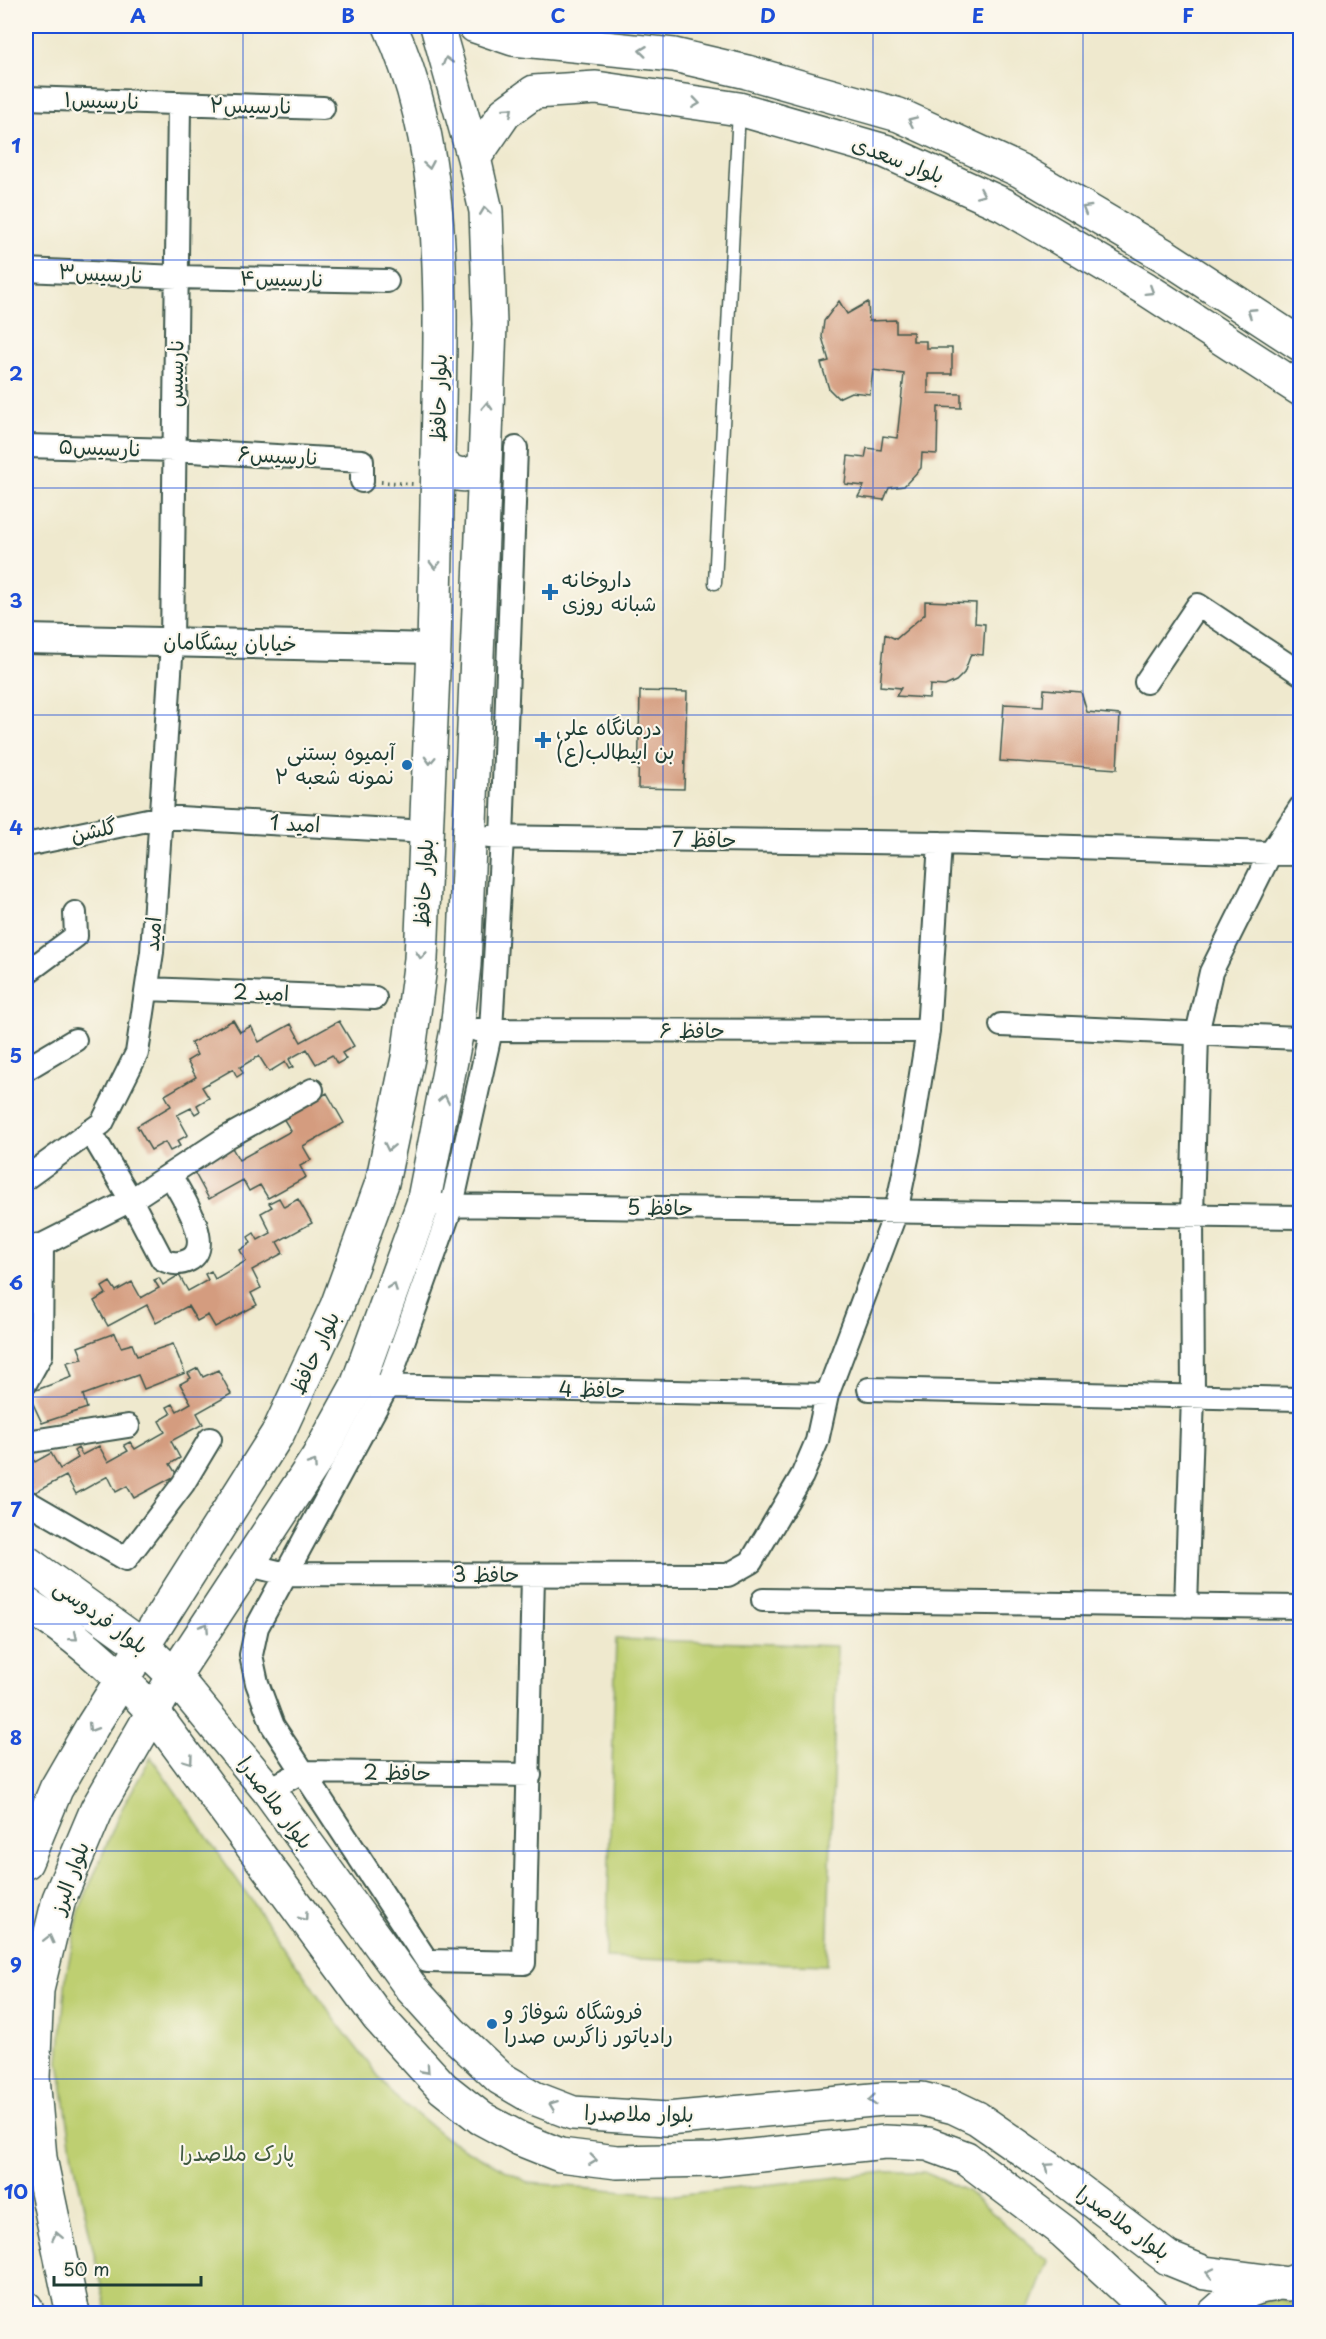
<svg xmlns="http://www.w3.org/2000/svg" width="1326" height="2339" font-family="'Playpen Sans','Playpen Sans Arabic',sans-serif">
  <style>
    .green { fill: #becf71; stroke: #6e8652; stroke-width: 1.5 }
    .building { fill: #d49c7f }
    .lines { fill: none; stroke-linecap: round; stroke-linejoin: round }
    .service-casing { stroke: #3e574b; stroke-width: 15 }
    .minor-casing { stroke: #3e574b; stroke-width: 26 }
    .tertiary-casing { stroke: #3e574b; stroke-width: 32 }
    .secondary-casing { stroke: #3e574b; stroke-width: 36 }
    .primary-casing { stroke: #3e574b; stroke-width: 36 }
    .path { stroke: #3e574b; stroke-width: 4; stroke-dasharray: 1.5 4.5; stroke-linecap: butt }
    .service { stroke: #fff; stroke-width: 12 }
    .minor { stroke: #fff; stroke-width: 22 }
    .tertiary { stroke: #fff; stroke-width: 28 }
    .secondary { stroke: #fff; stroke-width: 33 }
    .primary { stroke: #fff; stroke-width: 33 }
    .oneway { stroke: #8f9e9a }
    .grid { fill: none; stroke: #1d4ed8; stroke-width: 1.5; stroke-opacity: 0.55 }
    .poi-dot { fill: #1f6fb2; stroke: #fbf7ec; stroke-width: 2 }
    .labels { text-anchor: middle; stroke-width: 4.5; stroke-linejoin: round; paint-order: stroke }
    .street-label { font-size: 21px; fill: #1f3d34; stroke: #fbf7ec }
    .poi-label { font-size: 21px; fill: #1f3d34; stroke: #fbf7ec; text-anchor: start }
    .park-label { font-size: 21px; fill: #3f5a40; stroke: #fbf7ec }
    .neatline { fill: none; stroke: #1d4ed8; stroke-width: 2 }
    .grid-label { font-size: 20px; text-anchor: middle; font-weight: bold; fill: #1d4ed8 }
  </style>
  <rect width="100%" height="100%" fill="#fbf7ec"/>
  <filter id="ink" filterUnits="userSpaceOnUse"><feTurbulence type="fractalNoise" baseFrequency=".0167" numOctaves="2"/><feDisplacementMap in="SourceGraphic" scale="12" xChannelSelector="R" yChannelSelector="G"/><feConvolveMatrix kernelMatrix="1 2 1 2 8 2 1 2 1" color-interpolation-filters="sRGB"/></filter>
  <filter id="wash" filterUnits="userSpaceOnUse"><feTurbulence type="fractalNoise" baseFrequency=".008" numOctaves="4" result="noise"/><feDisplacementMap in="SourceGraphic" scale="24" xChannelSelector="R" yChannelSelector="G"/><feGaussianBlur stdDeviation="1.35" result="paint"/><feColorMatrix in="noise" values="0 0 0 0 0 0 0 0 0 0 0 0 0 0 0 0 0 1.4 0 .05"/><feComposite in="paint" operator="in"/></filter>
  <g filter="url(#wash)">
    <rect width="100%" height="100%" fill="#efe9ce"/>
    <!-- green -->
    <path class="green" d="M616,1639L837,1646L827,1965L606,1958Z
      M151,1757L341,2028L393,2095L447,2139L529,2183L675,2195L886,2172H924L967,2191L1048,2261L1028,2313H107L73,2157L59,2061L66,1976L79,1911L120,1812Z
      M1277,2300L1300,2305V2313L1235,2314L1254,2303Z"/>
    <g id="blocks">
      <!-- building -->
      <path class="building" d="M839,301L847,314L868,302L869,321L896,320V332H913V341H926V348H952V374H928V393L961,394V408L938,407L937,454L922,453L921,468L904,486L889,488L884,500L858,497L864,486L845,484L848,456L865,458L867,448L881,450L883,436L897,438L904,374L873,370L870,394L851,392L838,398L829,389L821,363L829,361L822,337L824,321Z
        M925,601L976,603L975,623L985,624L983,655L971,654L964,673L956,681L945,686L930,685L929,698L896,696L901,688L880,686L885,634L896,639L925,614Z
        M1044,689L1081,692L1087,712L1120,715L1117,769L1000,761L1004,704L1043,706Z
        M640,691L687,692L684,789L638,788Z
        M233,1020L240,1032L251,1026L259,1042L291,1024L301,1042L339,1021L354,1046L342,1053L346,1059L337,1064L332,1055L316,1064L307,1049L289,1059L293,1067L289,1069L285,1062L269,1072L259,1056L240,1067L243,1073L237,1077L233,1069L202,1087L209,1098L197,1105L200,1111L195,1114L191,1108L177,1115L188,1135L177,1141L180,1146L170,1151L165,1142L151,1150L137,1126L171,1106L165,1095L196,1077L187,1061L197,1055L191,1043Z
        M327,1093L344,1123L303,1146L311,1160L300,1166L306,1177L268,1198L260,1185L249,1191L243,1180L209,1199L192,1168L231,1146L239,1160L291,1131L283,1118Z
        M279,1198L284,1207L298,1199L312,1223L277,1242L283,1253L252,1270L261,1288L251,1293L257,1305L215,1327L208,1315L197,1321L188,1306L156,1323L147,1305L108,1326L94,1301L106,1294L102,1287L110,1282L116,1291L132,1282L141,1298L159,1288L154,1280L159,1278L163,1285L179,1275L188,1291L208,1280L205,1274L211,1271L215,1279L246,1261L240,1250L251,1243L248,1237L254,1233L258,1240L271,1233L261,1213L272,1207L269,1203Z
        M115,1333L121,1347L132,1344L137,1356L173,1344L185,1373L144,1389L138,1375L83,1395L87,1408L42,1423L28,1393L72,1377L67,1362L83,1359L78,1347Z
        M198,1368L203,1377L218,1370L231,1394L197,1413L203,1424L171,1441L180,1458L170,1464L177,1475L134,1498L127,1486L116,1492L108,1476L76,1494L66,1476L28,1496L26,1456L30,1453L35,1462L51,1453L60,1469L78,1458L74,1451L78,1448L82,1455L99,1446L108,1462L128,1451L124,1445L130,1442L135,1449L165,1432L159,1421L171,1414L167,1407L173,1404L177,1411L191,1403L180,1384L191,1378L188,1373Z"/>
    </g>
  </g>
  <g filter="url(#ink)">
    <use href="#blocks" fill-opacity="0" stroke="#3e574b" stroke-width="1.5"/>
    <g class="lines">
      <defs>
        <path id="service" d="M715,583L739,110"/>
        <path id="minor" d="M26,98L323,108
          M26,270L177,277L387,281
          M26,446L175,450L362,461V481
          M516,448L502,838L491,1030L452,1205L387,1387L257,1627L251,1655L257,1683L273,1726L427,1961L524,1963L533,1575
          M1146,682L1198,605L1300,673
          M489,837L940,843L1300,854
          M26,845L162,817L427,832
          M26,973L76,936L75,913
          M147,989L375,998
          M1001,1025L1300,1038
          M477,1030L928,1031
          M26,1069L75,1040
          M90,1131L131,1200L162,1259C171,1264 179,1265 189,1260C216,1246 180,1193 170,1175
          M26,1178L102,1123L137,1053L152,952L172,642L179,105
          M440,1205L1300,1217
          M26,1247L42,1245L131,1200L224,1139L312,1090
          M26,1382L41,1355L42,1245
          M373,1386L827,1395
          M869,1389L1300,1399
          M26,1442L128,1426
          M26,1501L126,1559L183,1484L210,1439
          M245,1564L286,1574L728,1575L751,1562L802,1476L817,1441L827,1395L896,1212L909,1149L928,1031L940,843
          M763,1600L1300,1607
          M1186,1606L1193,1396L1192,1215L1197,1034L1211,972L1270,854L1300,808
          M268,1790L302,1772L530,1775"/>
        <path id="tertiary" d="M26,639L434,648"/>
        <path id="secondary" d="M26,1562L144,1647L174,1676L268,1790L412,1989L451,2032L500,2078L534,2098L573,2113L667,2119L883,2099H922L954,2107L977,2118L1052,2170L1168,2258L1205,2273L1288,2284L1300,2279
          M26,1604C74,1633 116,1671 154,1713L378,2017L443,2088L481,2118L520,2139L560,2155L617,2162L713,2160L885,2142L928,2144L966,2158L1064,2232L1153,2314
          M26,1862L56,1789L93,1725L278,1433L337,1306L382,1183L408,1058L421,959L434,648L438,459
          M26,2308L27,2314
          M73,2314L40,2158L33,2077L37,1990L59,1899L97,1809L174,1676L318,1457L357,1386L423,1204L457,1030L464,965L485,465
          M1214,2314C1231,2298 1249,2287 1272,2285"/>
        <path id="primary" d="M390,26C451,159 440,315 438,459C451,477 468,480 485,465L490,324L486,211L474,158L437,26
          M475,26L513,39L674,55L747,72L899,115L1021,171L1167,257L1300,344
          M474,158L505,113L534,92L596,88L739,109L885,151L1004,205L1146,289L1300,389"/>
      </defs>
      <!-- service casing -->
      <use href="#service" class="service-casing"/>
      <!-- minor casing -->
      <use href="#minor" class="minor-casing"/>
      <!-- tertiary casing -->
      <use href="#tertiary" class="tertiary-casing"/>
      <!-- secondary casing -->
      <use href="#secondary" class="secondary-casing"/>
      <!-- primary casing -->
      <use href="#primary" class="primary-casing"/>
      <!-- path -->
      <path class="path" d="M381,482L413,484"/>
      <!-- service -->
      <use href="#service" class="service"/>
      <!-- minor -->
      <use href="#minor" class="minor"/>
      <!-- tertiary -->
      <use href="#tertiary" class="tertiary"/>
      <!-- secondary -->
      <use href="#secondary" class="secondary"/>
      <!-- primary -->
      <use href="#primary" class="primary"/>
    </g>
    <!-- one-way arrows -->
    <defs><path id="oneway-chevron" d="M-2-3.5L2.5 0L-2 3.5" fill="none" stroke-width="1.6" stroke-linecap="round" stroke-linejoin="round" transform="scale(1.5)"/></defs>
    <g class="oneway">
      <use href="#oneway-chevron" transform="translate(643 51) rotate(-173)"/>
      <use href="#oneway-chevron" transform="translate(447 61) rotate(-106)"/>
      <use href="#oneway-chevron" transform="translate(696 103) rotate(8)"/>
      <use href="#oneway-chevron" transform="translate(509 111) rotate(-41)"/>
      <use href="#oneway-chevron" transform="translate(912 121) rotate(-156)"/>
      <use href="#oneway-chevron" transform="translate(429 165) rotate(80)"/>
      <use href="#oneway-chevron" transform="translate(981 194) rotate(24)"/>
      <use href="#oneway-chevron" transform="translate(1086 209) rotate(-149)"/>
      <use href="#oneway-chevron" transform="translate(485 211) rotate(-97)"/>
      <use href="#oneway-chevron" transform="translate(1150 291) rotate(32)"/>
      <use href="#oneway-chevron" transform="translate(1251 312) rotate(-147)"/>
      <use href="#oneway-chevron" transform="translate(487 406) rotate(-88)"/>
      <use href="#oneway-chevron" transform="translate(435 565) rotate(91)"/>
      <use href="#oneway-chevron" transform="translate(430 760) rotate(92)"/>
      <use href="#oneway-chevron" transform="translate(421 955) rotate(94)"/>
      <use href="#oneway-chevron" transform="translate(444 1099) rotate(-79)"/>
      <use href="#oneway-chevron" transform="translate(389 1147) rotate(102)"/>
      <use href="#oneway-chevron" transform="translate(393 1287) rotate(-70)"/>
      <use href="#oneway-chevron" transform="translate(313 1464) rotate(-56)"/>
      <use href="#oneway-chevron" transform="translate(205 1627) rotate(-57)"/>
      <use href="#oneway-chevron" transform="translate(74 1637) rotate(40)"/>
      <use href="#oneway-chevron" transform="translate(92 1728) rotate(121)"/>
      <use href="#oneway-chevron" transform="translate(189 1760) rotate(54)"/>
      <use href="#oneway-chevron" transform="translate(304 1917) rotate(54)"/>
      <use href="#oneway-chevron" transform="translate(49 1939) rotate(-76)"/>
      <use href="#oneway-chevron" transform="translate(426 2070) rotate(48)"/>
      <use href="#oneway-chevron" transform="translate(872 2100) rotate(175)"/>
      <use href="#oneway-chevron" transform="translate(553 2105) rotate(-159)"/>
      <use href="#oneway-chevron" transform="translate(593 2160) rotate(7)"/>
      <use href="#oneway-chevron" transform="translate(1048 2167) rotate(-145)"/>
      <use href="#oneway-chevron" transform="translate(57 2236) rotate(-102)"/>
      <use href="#oneway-chevron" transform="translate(1210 2273) rotate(-168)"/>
    </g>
  </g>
  <!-- grid -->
  <path class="grid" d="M243,26V2314M453,26V2314M663,26V2314M873,26V2314M1083,26V2314M26,260H1300M26,488H1300M26,715H1300M26,942H1300M26,1170H1300M26,1397H1300M26,1624H1300M26,1851H1300M26,2079H1300"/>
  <!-- markers -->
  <g class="poi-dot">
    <path d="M547 583h6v6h6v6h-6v6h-6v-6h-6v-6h6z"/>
    <path d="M540 731h6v6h6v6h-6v6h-6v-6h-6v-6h6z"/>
    <circle cx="407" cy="765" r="6"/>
    <circle cx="492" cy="2024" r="6"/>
  </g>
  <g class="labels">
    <!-- street labels -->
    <g class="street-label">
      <text transform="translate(102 101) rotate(2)" y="7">نارسیس۱</text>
      <text transform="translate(251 106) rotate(1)" y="7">نارسیس۲</text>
      <text transform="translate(898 160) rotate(21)" y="7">بلوار سعدی</text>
      <text transform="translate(101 274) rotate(3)" y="7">نارسیس۳</text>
      <text transform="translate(282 279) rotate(1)" y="7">نارسیس۴</text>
      <text transform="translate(176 373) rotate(-89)" y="7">نارسیس</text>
      <text transform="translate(439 398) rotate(-89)" y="7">بلوار حافظ</text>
      <text transform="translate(100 448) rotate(2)" y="7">نارسیس۵</text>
      <text transform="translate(278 456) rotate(3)" y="7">نارسیس۶</text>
      <text transform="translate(230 643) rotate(1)" y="7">خیابان پیشگامان</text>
      <text transform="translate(295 824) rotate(3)" y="7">امید 1</text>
      <text transform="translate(94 831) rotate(-12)" y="7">گلشن</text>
      <text transform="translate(704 840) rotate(1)" y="7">حافظ 7</text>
      <text transform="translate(424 883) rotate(-87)" y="7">بلوار حافظ</text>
      <text transform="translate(153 934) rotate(-85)" y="7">امید</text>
      <text transform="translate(261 993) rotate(2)" y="7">امید 2</text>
      <text x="692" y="1038">حافظ ۶</text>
      <text transform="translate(660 1208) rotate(1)" y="7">حافظ 5</text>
      <text transform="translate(315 1353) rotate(-65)" y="7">بلوار حافظ</text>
      <text transform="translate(592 1390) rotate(1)" y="7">حافظ 4</text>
      <text x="486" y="1582">حافظ 3</text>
      <text transform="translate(101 1617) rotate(36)" y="7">بلوار فردوسی</text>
      <text transform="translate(397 1773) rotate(1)" y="7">حافظ 2</text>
      <text transform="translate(275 1803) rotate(53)" y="7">بلوار ملاصدرا</text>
      <text transform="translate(70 1878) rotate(-70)" y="7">بلوار البرز</text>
      <text transform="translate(639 2114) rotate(1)" y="7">بلوار ملاصدرا</text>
      <text transform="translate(1123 2223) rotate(36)" y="7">بلوار ملاصدرا</text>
    </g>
    <!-- poi labels -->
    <g class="poi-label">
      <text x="562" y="587">داروخانه<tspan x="562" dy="24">شبانه روزی</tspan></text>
      <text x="556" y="735">درمانگاه علی<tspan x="556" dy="24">بن ابیطالب(ع)</tspan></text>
      <text x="395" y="760" text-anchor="end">آبمیوه بستنی<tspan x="395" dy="24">نمونه شعبه ۲</tspan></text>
      <text x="504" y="2019">فروشگاه شوفاژ و<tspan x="504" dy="24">رادیاتور زاگرس صدرا</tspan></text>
    </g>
    <!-- park labels -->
    <g class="park-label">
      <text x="237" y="2161">پارک ملاصدرا</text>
    </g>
  </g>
  <!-- margin -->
  <rect width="1326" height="2339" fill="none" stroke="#fbf7ec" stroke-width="66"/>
  <!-- scale -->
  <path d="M54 2276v9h147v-9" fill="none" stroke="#1f3d34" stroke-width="3"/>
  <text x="63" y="2276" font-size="18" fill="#1f3d34" stroke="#fbf7ec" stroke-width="4.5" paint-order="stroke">50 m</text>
  <rect x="33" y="33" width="1260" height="2273" class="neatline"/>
  <g class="grid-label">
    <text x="138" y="23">A</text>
    <text x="348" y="23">B</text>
    <text x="558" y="23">C</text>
    <text x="768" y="23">D</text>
    <text x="978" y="23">E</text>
    <text x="1188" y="23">F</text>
    <text x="16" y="153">1</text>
    <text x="16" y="381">2</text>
    <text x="16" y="608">3</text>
    <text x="16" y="835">4</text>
    <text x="16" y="1063">5</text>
    <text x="16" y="1290">6</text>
    <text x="16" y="1517">7</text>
    <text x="16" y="1745">8</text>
    <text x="16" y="1972">9</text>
    <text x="16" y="2199">10</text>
  </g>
</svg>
